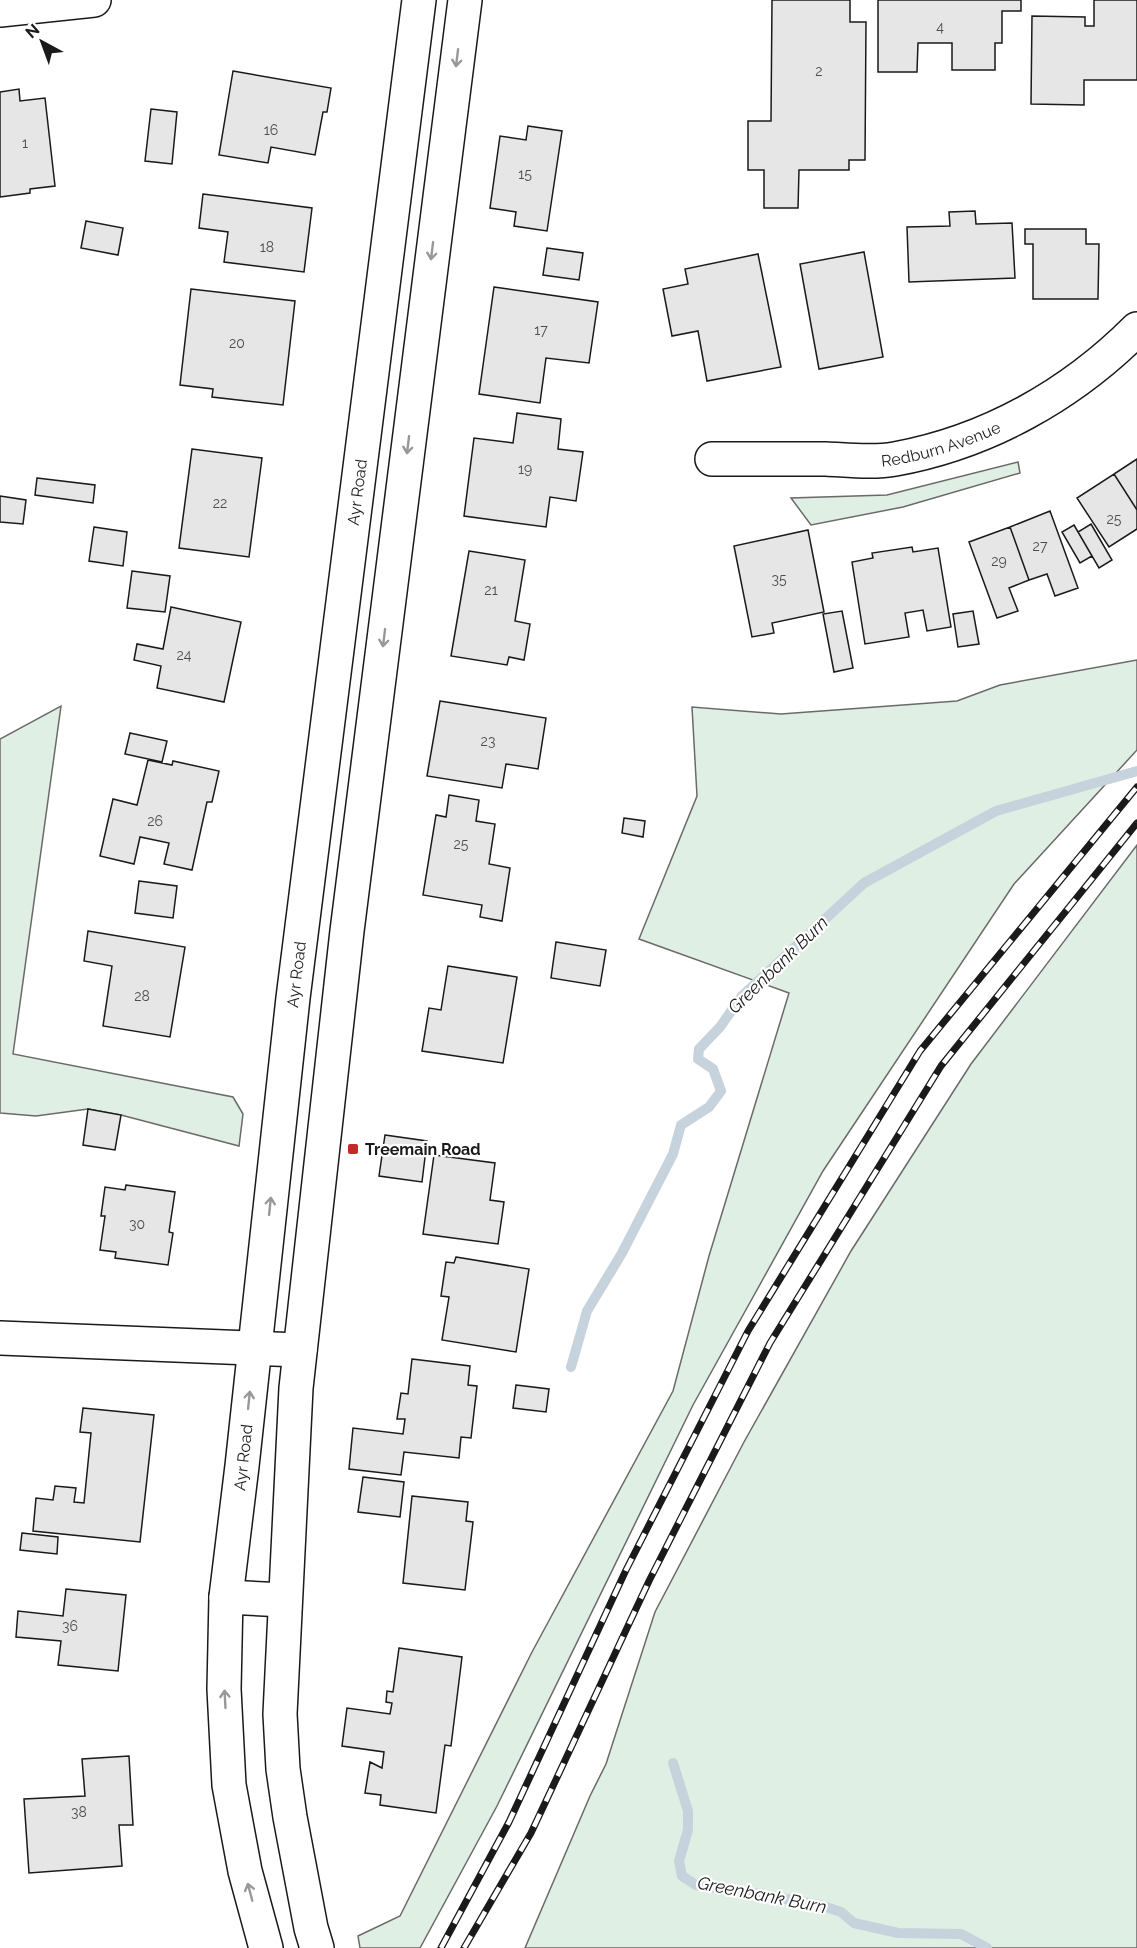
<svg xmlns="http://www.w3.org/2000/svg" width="1137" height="1948" font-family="Raleway,sans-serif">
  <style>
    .green { fill: #e0efe3; stroke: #6a6a6a; stroke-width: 1.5 }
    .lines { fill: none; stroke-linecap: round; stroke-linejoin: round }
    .stream { stroke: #c6d2dc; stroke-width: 10 }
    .building { fill: #e6e6e6; stroke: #1a1a1a; stroke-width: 1.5 }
    .minor-casing { stroke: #1a1a1a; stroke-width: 36 }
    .primary-casing { stroke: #1a1a1a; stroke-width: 36 }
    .minor { stroke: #fff; stroke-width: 33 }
    .primary { stroke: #fff; stroke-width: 33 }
    .rail-casing { stroke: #1a1a1a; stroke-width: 7 }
    .rail { stroke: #fff; stroke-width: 4.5; stroke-dasharray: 14; stroke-linecap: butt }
    .oneway { stroke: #989898 }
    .poi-dot { fill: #c62828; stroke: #fff; stroke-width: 2 }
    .labels { text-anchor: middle; stroke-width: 4.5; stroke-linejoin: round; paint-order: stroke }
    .number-label { font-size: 14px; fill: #4d4d4d }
    .street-label { font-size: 16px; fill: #1a1a1a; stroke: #fff }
    .poi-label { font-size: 16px; font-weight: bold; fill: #1a1a1a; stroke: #fff; text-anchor: start }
    .water-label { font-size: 18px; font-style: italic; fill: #1a1a1a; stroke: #fff }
  </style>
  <rect width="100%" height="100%" fill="#fff"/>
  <!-- green -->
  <path class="green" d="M1018,462L1020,473L903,507L811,525L791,498L887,495Z
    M1137,660V750L1014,884L823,1171L693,1405L497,1806L420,1948H360L358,1936L400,1916L532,1652L673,1391L709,1256L789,993L639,939L697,796L692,707L781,714L957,701L1000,685Z
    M61,706L13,1054L233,1097L243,1114L239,1146L121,1115L88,1109L36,1116L0,1113V739Z
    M1137,845V1948H525L590,1796L606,1764L655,1612L744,1442L851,1251L971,1064Z"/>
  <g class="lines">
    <!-- stream -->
    <path class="stream" d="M571,1367L587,1311L622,1253L673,1154L681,1125L709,1107L721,1091L713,1069L698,1059L699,1049L720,1027L741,997L864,883L996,811L1137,771
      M673,1763L688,1811V1830L679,1861L682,1876L696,1885L765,1895L823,1906L841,1912L854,1923L898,1933L961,1934L987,1948"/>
  </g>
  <!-- building -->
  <path class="building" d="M772,0H850V22H866L865,160H849V170H799L798,208H764V170H748V121H771Z
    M878,0H1021V11H1002V43H995V70H952V43H918L917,72H878Z
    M1094,0H1137V80H1084V105L1031,104L1032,16L1085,17V26H1094Z
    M233,71L331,88L327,112H323L315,155L271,147L268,163L219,155Z
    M19,89L20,101L45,98L55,186L30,189V193L0,197V92Z
    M151,109L177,112L172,164L145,161Z
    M528,126L562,131L547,231L514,226L516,212L490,208L500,136L526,140Z
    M203,194L312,208L304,272L224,262L228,232L199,228Z
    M975,211L976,224L1012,223L1015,278L909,282L907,227L950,226L949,212Z
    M86,221L123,228L118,255L81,248Z
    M1025,229H1086V244H1099L1098,299H1033V244H1025Z
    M547,248L583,253L579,280L543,275Z
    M864,252L883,357L819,369L800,264Z
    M758,254L781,367L707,381L698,331L672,336L663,289L688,284L685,269Z
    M494,287L598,302L589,363L546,358L540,403L479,394Z
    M191,289L295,301L283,405L212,397L213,389L180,385Z
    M517,413L561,419L558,449L583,452L576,501L550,497L546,527L464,516L474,438L513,443Z
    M192,449L262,458L249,557L179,548Z
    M1137,459V510L1114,474Z
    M1114,474L1137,510V529L1109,547L1077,498Z
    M37,478L95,485L93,503L35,495Z
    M0,496L26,500L23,524L0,522Z
    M1050,511L1078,588L1055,596L1047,574L1029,580L1010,527Z
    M1091,524L1112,560L1099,568L1078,532Z
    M1074,525L1092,556L1080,563L1062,532Z
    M94,527L127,532L123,566L89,561Z
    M1010,527L1029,580L1009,588L1018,611L997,618L969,542Z
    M808,530L824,612L772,623L774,633L752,637L734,546Z
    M912,547L913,552L938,548L951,627L927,631L923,610L905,613L909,637L865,644L852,562L873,558L872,553Z
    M469,551L525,560L515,621L530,624L524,660L509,657L507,665L451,656Z
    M132,571L170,576L165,612L127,608Z
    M171,607L241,622L224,702L157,688L161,666L134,660L137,644L163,649Z
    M842,611L853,668L834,672L823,614Z
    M973,611L979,644L958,647L953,614Z
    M440,701L546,718L538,769L506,764L502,788L427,776Z
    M130,733L167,741L162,762L125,754Z
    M148,760L172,765L173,761L219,771L212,802H207L192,870L164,864L169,843L140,837L134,864L100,856L113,799L137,805Z
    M449,795L479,800L476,821L495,824L489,864L510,868L502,921L480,917L482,905L423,895L436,815L446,817Z
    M624,818L645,821L643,837L622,833Z
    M139,881L177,886L173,918L135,913Z
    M88,931L185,947L170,1037L103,1026L112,966L84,961Z
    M556,942L606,950L600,986L551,978Z
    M448,966L517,977L503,1063L422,1051L429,1008L441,1010Z
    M88,1109L121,1115L115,1150L83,1145Z
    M385,1135L427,1141L422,1182L379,1176Z
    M434,1155L495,1163L490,1200L504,1202L498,1244L423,1234Z
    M126,1185L175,1192L169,1232L173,1233L168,1265L115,1258L116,1252L100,1250L105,1216H101L105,1187L125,1190Z
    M456,1257L529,1269L516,1352L442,1340L449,1297L441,1296L446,1262L454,1263Z
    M412,1359L470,1366L468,1385L477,1386L471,1438L461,1437L459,1458L404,1452L401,1475L349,1469L353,1428L403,1434L405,1419H397L401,1393L408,1394Z
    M516,1385L549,1389L546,1412L513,1408Z
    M83,1408L154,1415L140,1542L33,1531L36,1498L53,1500L55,1486L76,1488L74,1502L84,1503L91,1433L80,1432Z
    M363,1477L404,1482L400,1517L358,1512Z
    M412,1496L468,1502L466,1521L473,1522L465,1590L403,1583Z
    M22,1533L58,1537L57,1554L20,1550Z
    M66,1589L126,1595L118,1671L58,1665L61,1641L16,1637L18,1611L63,1616Z
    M399,1648L462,1657L451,1746L445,1745L436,1813L380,1805L381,1795L365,1793L370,1762L382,1768L384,1752L342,1746L347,1708L390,1714L392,1703L386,1702L387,1691L393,1692Z
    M129,1756L133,1825H119L122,1866L29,1873L24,1799L85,1796L82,1759Z"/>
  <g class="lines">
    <defs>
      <g id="minor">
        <path d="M0,10L94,0"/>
        <path id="s1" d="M712,459C750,459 788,459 826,459C848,460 873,463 895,459C988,442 1071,395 1137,329"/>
        <path d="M0,1338L300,1350"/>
      </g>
      <g id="primary">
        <path d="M226,1597L284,1600"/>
        <path id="s2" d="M266,1948L245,1871L229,1785L224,1689L226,1597L242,1466L293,998L419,0"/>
        <path d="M317,1948L311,1928L290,1817L283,1769L280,1714L296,1388L347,931L465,0"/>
      </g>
    </defs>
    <!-- minor casing -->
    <use href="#minor" class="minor-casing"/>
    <!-- primary casing -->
    <use href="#primary" class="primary-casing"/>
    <!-- minor -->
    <use href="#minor" class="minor"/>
    <!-- primary -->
    <use href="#primary" class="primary"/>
    <defs>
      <path id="rail" d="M441,1948L509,1822L626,1570L748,1331L920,1051L1137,787
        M464,1948L531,1833L649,1581L770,1343L941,1066L1137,823"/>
    </defs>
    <!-- rail casing -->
    <use href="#rail" class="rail-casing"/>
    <!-- rail -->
    <use href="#rail" class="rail"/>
  </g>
  <!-- one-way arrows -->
  <defs><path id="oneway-shaft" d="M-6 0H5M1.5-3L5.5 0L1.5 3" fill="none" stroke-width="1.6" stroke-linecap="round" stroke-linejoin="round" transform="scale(1.5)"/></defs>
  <g class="oneway">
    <use href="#oneway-shaft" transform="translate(457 58) rotate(97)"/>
    <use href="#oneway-shaft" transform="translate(432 251) rotate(97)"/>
    <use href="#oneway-shaft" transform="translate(408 445) rotate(97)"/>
    <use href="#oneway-shaft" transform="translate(384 638) rotate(97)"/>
    <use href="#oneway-shaft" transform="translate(270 1206) rotate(-84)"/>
    <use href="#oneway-shaft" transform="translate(249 1400) rotate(-84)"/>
    <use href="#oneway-shaft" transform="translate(225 1699) rotate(-93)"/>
    <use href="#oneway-shaft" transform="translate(250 1892) rotate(-105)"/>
  </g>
  <!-- markers -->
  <rect class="poi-dot" x="347" y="1143" width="12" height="12" rx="3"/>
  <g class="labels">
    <!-- number labels -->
    <g class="number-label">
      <text x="940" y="32">4</text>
      <text x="819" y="76">2</text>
      <text x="271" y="135">16</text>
      <text x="25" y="148">1</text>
      <text x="525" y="179">15</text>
      <text x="267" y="252">18</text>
      <text x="541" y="335">17</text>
      <text x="237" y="348">20</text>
      <text x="525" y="474">19</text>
      <text x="220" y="508">22</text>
      <text x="1114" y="524">25</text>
      <text x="1040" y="551">27</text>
      <text x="999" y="566">29</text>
      <text x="779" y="584">35</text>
      <text x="491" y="595">21</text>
      <text x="184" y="660">24</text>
      <text x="488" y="746">23</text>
      <text x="155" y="826">26</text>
      <text x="461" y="849">25</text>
      <text x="142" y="1001">28</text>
      <text x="137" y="1229">30</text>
      <text x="70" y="1631">36</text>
      <text x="79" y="1817">38</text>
    </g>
    <!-- street labels -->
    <g class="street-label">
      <text dy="6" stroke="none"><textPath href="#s1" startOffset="231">Redburn Avenue</textPath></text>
      <text dy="6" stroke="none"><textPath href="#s2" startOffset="1468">Ayr Road</textPath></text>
      <text dy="6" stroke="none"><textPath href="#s2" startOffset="982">Ayr Road</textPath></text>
      <text dy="6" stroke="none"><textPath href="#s2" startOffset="496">Ayr Road</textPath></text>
    </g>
    <!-- poi labels -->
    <g class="poi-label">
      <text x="365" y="1155">Treemain Road</text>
    </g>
    <!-- water labels -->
    <g class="water-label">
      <text transform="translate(778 965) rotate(-44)" y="6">Greenbank Burn</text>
      <text transform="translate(762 1895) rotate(11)" y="6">Greenbank Burn</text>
    </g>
  </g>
  <!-- north arrow -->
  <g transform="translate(42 42) rotate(319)" stroke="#ffffff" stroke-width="4.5" paint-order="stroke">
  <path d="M0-4.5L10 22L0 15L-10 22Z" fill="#1a1a1a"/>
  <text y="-9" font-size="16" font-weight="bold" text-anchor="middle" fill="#1a1a1a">N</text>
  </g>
</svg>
